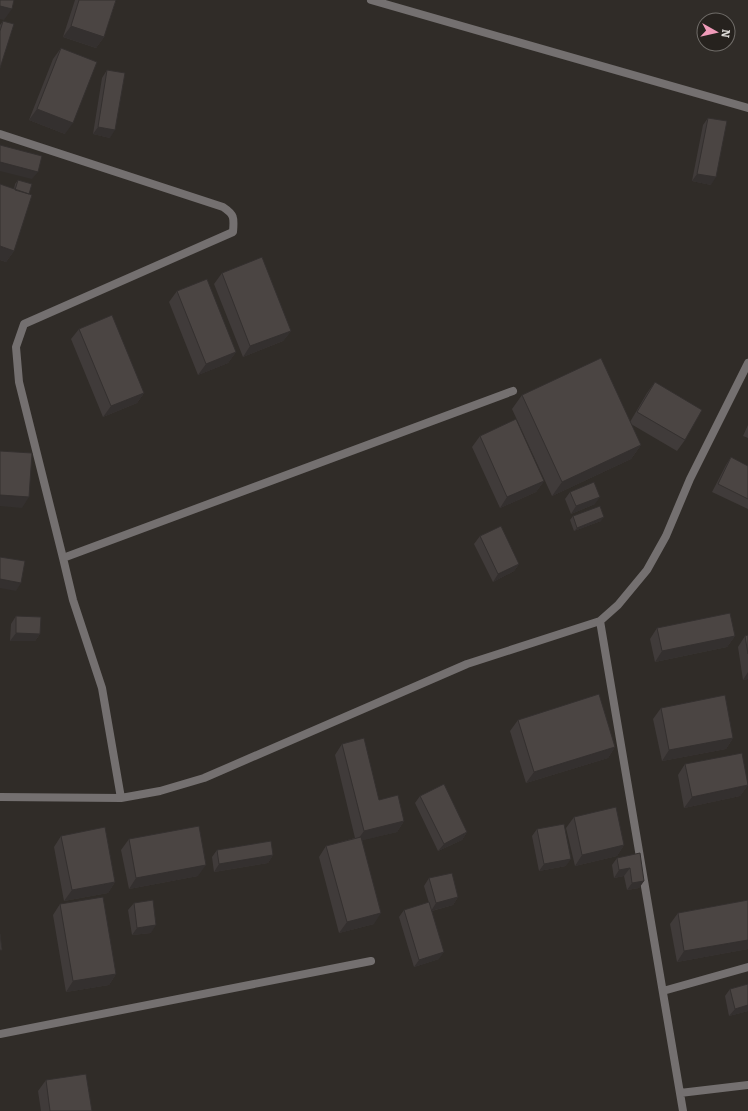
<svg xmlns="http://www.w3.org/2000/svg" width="748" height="1111" font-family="Bitter,serif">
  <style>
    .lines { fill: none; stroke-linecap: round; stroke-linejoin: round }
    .minor { stroke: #747070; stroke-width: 8 }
    .wall { fill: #403b3a }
    .shaded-wall { fill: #34302f }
    .building { fill: #4b4543; stroke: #34302f }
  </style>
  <rect width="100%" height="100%" fill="#302c28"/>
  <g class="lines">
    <!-- minor -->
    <path class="minor" d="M371,0L748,108
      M0,134L223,207C235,215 234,218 233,232L24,324L16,347L19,382L63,558
      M600,621L683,1111
      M0,797L121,798L160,791L204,778L467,664L600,621L618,605L647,570L666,536L690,479L748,363
      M121,798L102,688L73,600L63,558L513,391
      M663,991L748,967
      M0,1034L371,961
      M680,1093L748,1085"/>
  </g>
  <!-- wall -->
  <path class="wall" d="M75,0H116L104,37L96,48L63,37Z
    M3,21L0,68V25Z
    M61,48L65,134L29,120L53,59Z
    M107,70L110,138L93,134L102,78Z
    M708,118L711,185L692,181L703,125Z
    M18,180L14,251L6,262L0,260V184L14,189L15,184Z
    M222,273L291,331L283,341L243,357L214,284Z
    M177,291L236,352L228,363L198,375L169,302Z
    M79,329L144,393L137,403L103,417L71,339Z
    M655,382L685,440L677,451L631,424L641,445L631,459L552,496L512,409L522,395L630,422L647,393Z
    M748,425V438L743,436Z
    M480,436L544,481L536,492L500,508L472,447Z
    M731,457L748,466V509L712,492L726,465Z
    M570,492L595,504L571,514L565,499Z
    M573,516L601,521L574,531L570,520Z
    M480,536L519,564L514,571L493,582L474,544Z
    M16,616L40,634L35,641H10L11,624Z
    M657,628L735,636L727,647L655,662L650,639Z
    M748,635V679L743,680L738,647L745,636Z
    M661,708L733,738L726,749L662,761L653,719Z
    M518,720L615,747L608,758L526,783L510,731Z
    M342,744L379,800L404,821L397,832L362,840L374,924L339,933L319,857L326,846L355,838L335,755Z
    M685,764L748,785L740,796L684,808L678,775Z
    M420,796L467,832L462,840L438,851L415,803Z
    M574,817L624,845L617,856L575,866L566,828Z
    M537,829L566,866L539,871L532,836Z
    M61,836L115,882L108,893L64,901L54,847Z
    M129,839L198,876L129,889L121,850Z
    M217,850L273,855L268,863L214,872L212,857Z
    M617,858L644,881L639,888L627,890L624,876L614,878L612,865Z
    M429,878L458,897L453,905L432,911L439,959L414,967L399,917L404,910L429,903L424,886Z
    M748,900V949L677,962L670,924L678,913Z
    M134,903L151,933L132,935L128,910Z
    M60,904L116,974L109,985L66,992L53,915Z
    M730,989L748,1011L729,1016L725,996Z
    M46,1080L92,1111H41L38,1091Z"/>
  <!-- shaded-wall -->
  <path class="shaded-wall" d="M0,6L12,9L4,20L0,19Z
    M71,26L104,37L96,48L63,37Z
    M37,109L73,123L65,134L29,120Z
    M98,127L115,130L110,138L93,134Z
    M0,162L38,172L32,179L0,171Z
    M697,174L716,177L711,185L692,181Z
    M0,246L14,251L6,262L0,260Z
    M291,331L283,341L243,357L250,346Z
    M236,352L228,363L198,375L206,364Z
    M144,393L137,403L103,417L111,406Z
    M641,445L631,459L552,496L562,482Z
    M544,481L536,492L500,508L507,497Z
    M0,495L29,497L22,508L0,506Z
    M600,497L595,504L571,514L576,506Z
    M604,517L601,521L574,531L577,528Z
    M519,564L514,571L493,582L498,574Z
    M0,579L21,583L16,591L0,588Z
    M16,633L40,634L35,641H10Z
    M735,636L727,647L655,662L662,651Z
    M748,672V679L743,680Z
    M733,738L726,749L662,761L669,750Z
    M615,747L608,758L526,783L534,772Z
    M748,785L740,796L684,808L692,797Z
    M404,821L397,832L356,842L364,831Z
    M467,832L462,840L438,851L444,844Z
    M624,845L617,856L575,866L582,855Z
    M273,855L268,863L214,872L219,864Z
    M571,859L566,866L539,871L544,864Z
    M206,865L198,876L129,889L136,878Z
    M630,868L624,876L614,878L619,870Z
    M644,881L639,888L627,890L632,883Z
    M115,882L108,893L64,901L72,890Z
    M458,897L453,905L431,911L436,903Z
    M381,913L374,924L339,933L347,922Z
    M156,925L151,933L132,935L137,928Z
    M748,940V949L677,962L684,951Z
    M444,952L439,959L414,967L419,960Z
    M116,974L109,985L66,992L73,981Z
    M748,1005V1011L729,1016L735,1009Z"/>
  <!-- building -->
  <path class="building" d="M0,0H14L12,9L0,6Z
    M79,0H116L104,37L71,26Z
    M3,21L14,24L0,68V31Z
    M61,48L97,62L73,123L37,109Z
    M107,70L125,73L115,130L98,127Z
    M708,118L727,121L716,177L697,174Z
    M0,145L42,156L38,172L0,162Z
    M18,180L32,184L29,194L15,190Z
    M0,184L32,195L14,251L0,246Z
    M262,257L291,331L250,346L222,273Z
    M207,279L236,352L206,364L177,291Z
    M112,315L144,393L111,406L79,329Z
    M601,358L641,445L562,482L522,395Z
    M655,382L702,410L685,440L637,412Z
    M516,419L544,481L507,497L480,436Z
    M0,451L32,453L29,497L0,495Z
    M731,457L748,466V499L718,484Z
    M594,482L600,497L576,506L570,492Z
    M600,506L604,517L577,528L573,516Z
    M501,526L519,564L498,574L480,536Z
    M0,557L25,561L21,583L0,579Z
    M730,613L735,636L662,651L657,628Z
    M16,616L41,617L40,634L16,633Z
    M748,635V654L745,636Z
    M599,694L615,747L534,772L518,720Z
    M725,695L733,738L669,750L661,708Z
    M364,738L379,800L398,795L404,821L364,831L342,744Z
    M742,753L748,785L692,797L685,764Z
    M444,784L467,832L444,844L420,796Z
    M616,807L624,845L582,855L574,817Z
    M564,824L571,859L544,864L537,829Z
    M199,826L206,865L136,878L129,839Z
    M105,827L115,882L72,890L61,836Z
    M361,837L381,913L347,922L326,846Z
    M271,841L273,855L219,864L217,850Z
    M640,853L644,881L632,883L630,868L619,870L617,858Z
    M452,873L458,897L436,903L429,878Z
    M103,897L116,974L73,981L60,904Z
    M153,900L156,925L137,928L134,903Z
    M748,900V940L684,951L678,913Z
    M429,902L444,952L419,960L404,910Z
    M0,934L2,950H0Z
    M748,984V1005L735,1009L730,989Z
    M86,1074L92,1111H50L46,1080Z"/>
  <!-- north arrow -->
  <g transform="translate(716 32) rotate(98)"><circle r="19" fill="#26221e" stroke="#706d69"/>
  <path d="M0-3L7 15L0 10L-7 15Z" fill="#ef9ab8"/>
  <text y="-6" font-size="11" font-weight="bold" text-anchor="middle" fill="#e0ddda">N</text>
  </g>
</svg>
